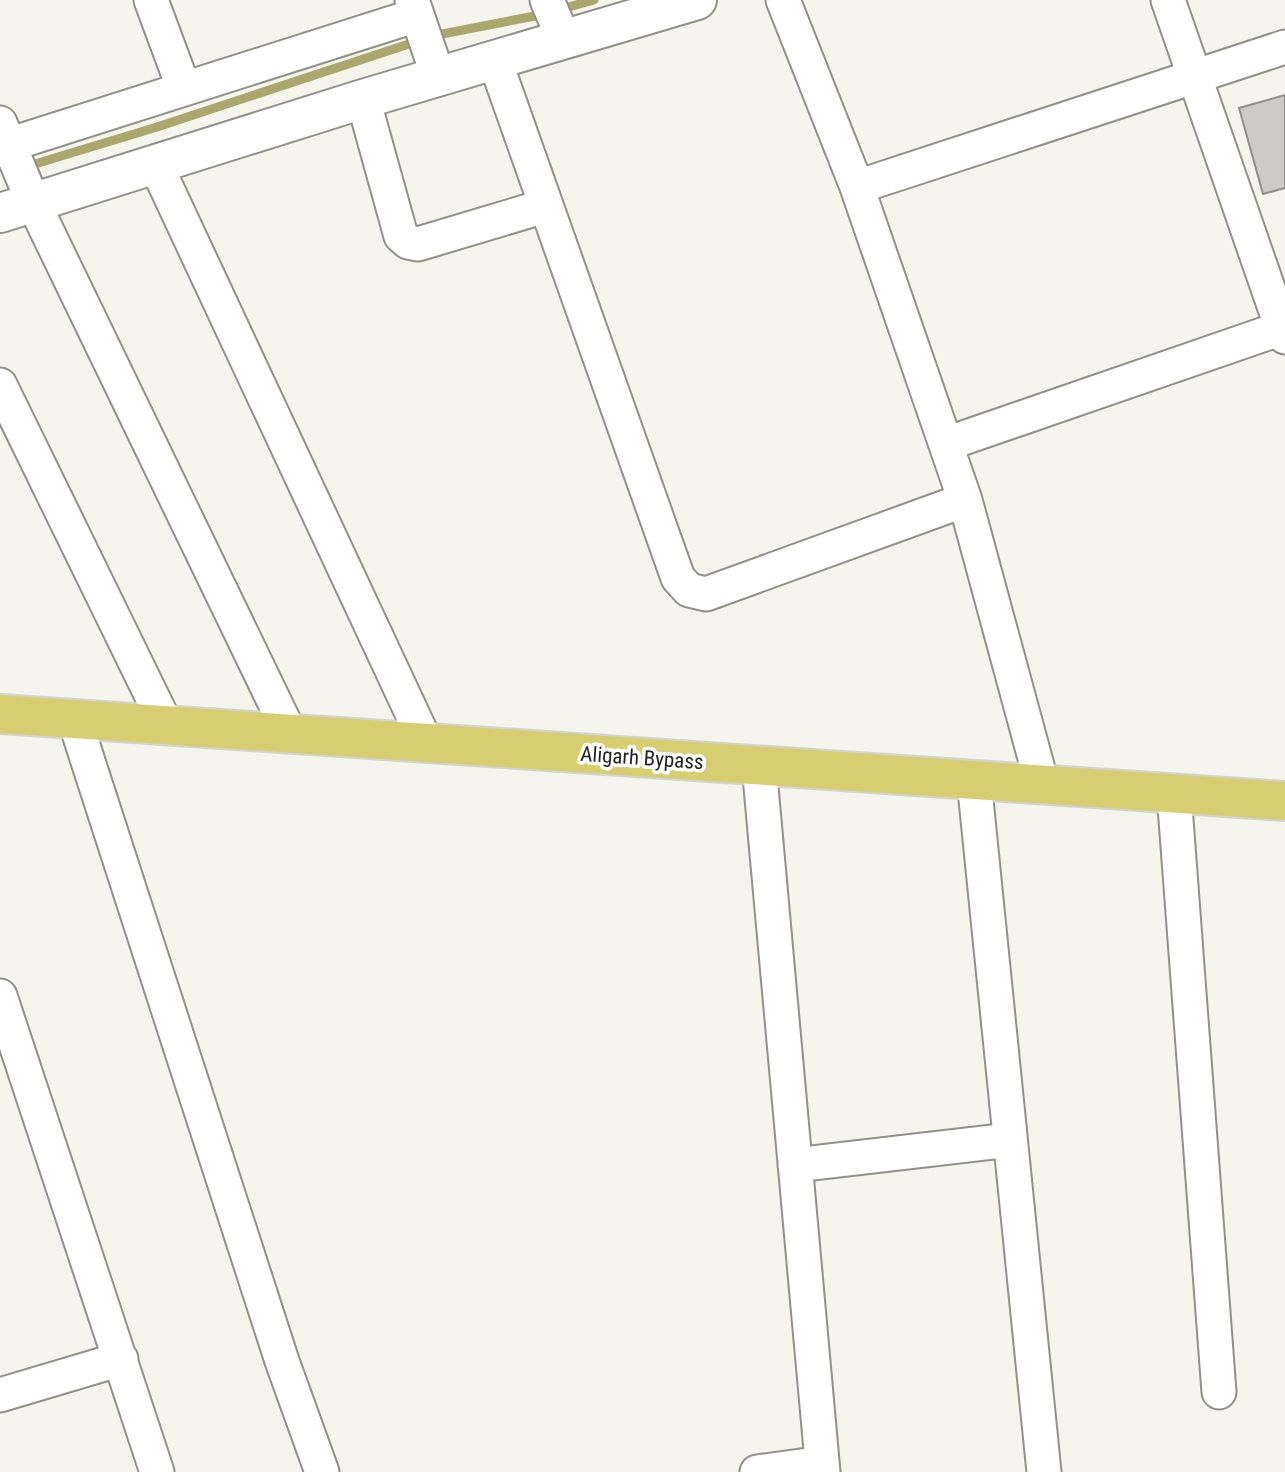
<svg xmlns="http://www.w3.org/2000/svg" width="1285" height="1472" font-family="'Roboto Condensed',sans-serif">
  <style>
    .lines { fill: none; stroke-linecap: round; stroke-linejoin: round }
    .stream { stroke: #aca76d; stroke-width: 9 }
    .building { fill: #ccccc5; stroke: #8f8e88; stroke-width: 2 }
    .minor-casing { stroke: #91918a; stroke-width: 37 }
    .tertiary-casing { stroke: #91918a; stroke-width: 42 }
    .trunk-casing { stroke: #d3d3d3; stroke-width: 42 }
    .minor { stroke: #fff; stroke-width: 33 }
    .tertiary { stroke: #fff; stroke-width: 38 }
    .trunk { stroke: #d6ce70; stroke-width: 38 }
    .labels { text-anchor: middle; stroke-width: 7; stroke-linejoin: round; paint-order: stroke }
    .street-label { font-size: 21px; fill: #242422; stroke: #fffffe }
  </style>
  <rect width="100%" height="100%" fill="#f5f4ed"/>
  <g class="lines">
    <!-- stream -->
    <path class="stream" d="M558,10L594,0
      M432,36L545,14
      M25,167L157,127L418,41"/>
  </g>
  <!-- building -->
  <path class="building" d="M1285,95V188L1263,194L1239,108Z"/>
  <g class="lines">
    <defs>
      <path id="minor" d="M151,0L184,89
        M412,0L439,79
        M547,0L564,40
        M783,0L857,187L965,500
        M1168,0L1285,337
        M495,61L678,578L689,590L706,594L965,500L1042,784
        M363,99L401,236L408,242L418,244L545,206
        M0,123L33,202L290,734
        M8,145L417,15
        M155,163L426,743
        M857,187L1285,47
        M0,385L166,725
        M946,444L1285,327
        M74,718L282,1361L322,1472
        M759,765L823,1472
        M974,780L1044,1472
        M1174,793L1219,1392
        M0,996L157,1472
        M795,1165L1010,1140
        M0,1395L121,1359
        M757,1472L822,1463"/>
      <path id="tertiary" d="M0,213L363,99L697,0"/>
      <path id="trunk" d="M0,714L1285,801"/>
    </defs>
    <!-- minor casing -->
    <use href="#minor" class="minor-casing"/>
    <!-- tertiary casing -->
    <use href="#tertiary" class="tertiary-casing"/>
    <!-- trunk casing -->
    <use href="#trunk" class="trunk-casing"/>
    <!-- minor -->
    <use href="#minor" class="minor"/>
    <!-- tertiary -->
    <use href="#tertiary" class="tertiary"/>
    <!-- trunk -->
    <use href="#trunk" class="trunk"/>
  </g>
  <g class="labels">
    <!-- street labels -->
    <g class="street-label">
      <text transform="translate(642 758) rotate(4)" y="7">Aligarh Bypass</text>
    </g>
  </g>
</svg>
